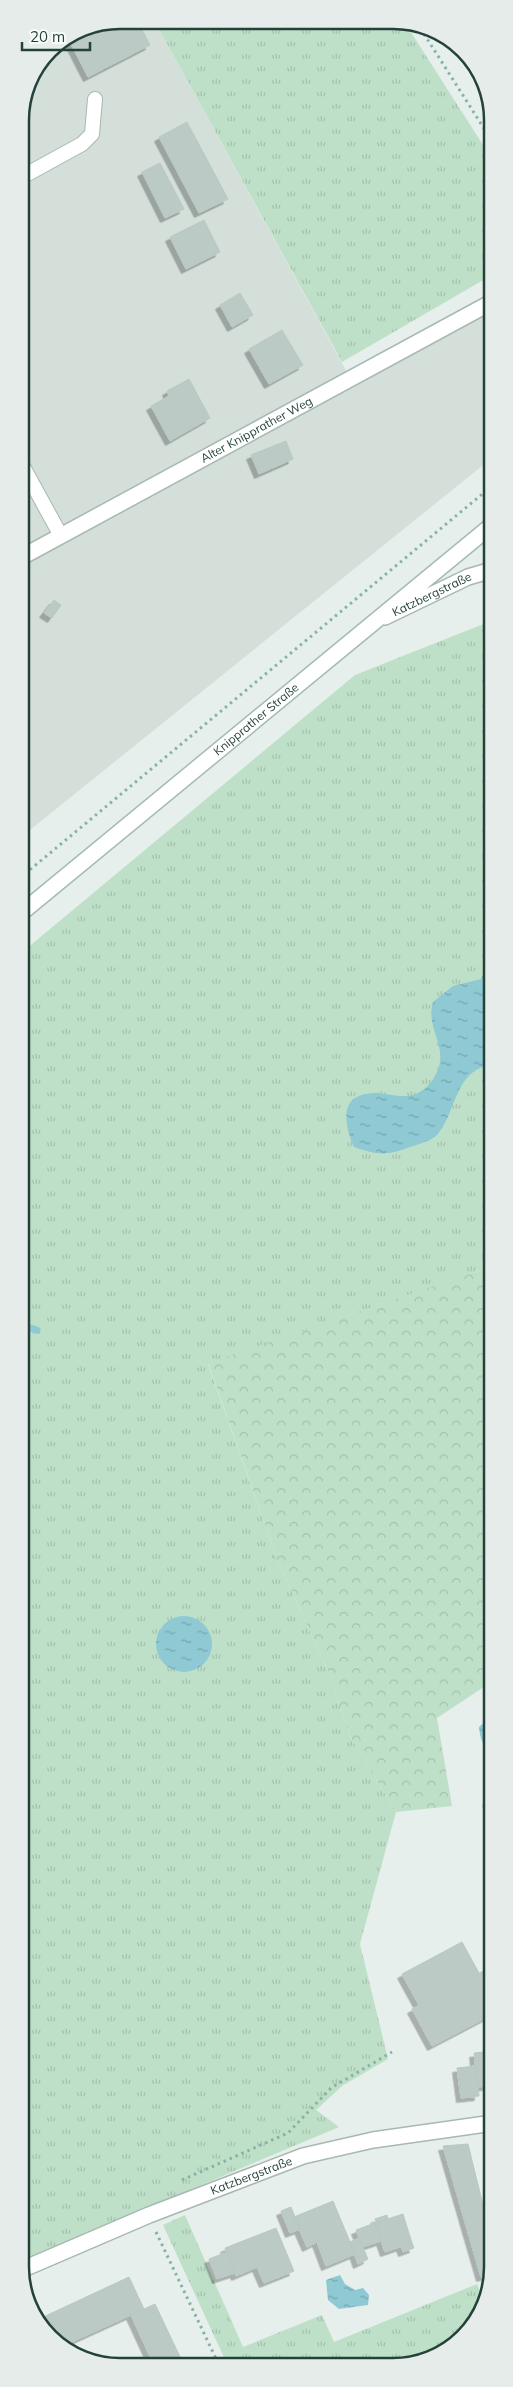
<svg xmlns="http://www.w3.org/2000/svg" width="513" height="2387" font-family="Mulish,sans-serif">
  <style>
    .built { fill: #d4dfda }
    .grass { fill: url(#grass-tufts) }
    .forest { fill: url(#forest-crowns) }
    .water { fill: url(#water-ripples) }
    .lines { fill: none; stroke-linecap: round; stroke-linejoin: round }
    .stream { stroke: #8ec9d4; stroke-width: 7 }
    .building { fill: #bbcac4; stroke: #b8c9c2; filter: url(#shadow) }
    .service-casing { stroke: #a8b8b2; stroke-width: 16 }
    .minor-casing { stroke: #a8b8b2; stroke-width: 18 }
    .secondary-casing { stroke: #a4bbb3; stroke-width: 18 }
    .path { stroke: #86b3a5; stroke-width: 3; stroke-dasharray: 2.5 4; stroke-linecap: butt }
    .service { stroke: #fff; stroke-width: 14 }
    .minor { stroke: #fff; stroke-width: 15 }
    .secondary { stroke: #fff; stroke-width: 15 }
    .labels { text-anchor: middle; stroke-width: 4.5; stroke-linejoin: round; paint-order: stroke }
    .street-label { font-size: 12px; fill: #24423a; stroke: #f7fbf9 }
    .rim { fill: none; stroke: #24423a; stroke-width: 2.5 }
  </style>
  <defs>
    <pattern id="grass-tufts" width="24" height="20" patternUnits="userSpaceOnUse" patternTransform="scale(1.25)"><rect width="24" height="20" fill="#bfe0c8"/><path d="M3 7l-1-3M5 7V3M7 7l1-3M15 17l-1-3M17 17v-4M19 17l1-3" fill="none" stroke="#a4c1ad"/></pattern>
    <pattern id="forest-crowns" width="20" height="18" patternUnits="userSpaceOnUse" patternTransform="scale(1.25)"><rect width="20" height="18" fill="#bfe0c8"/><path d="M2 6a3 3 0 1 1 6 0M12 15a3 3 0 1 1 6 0" fill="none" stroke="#a4c1ad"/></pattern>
    <pattern id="water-ripples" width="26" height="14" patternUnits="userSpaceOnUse" patternTransform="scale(1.25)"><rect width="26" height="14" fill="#8ec9d4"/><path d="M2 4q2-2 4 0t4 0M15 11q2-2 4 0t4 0" fill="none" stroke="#74a5ad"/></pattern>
    <filter id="shadow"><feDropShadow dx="-4.5" dy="4.5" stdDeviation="0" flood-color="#0004"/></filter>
  </defs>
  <rect width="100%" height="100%" fill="#e6efeb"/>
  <!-- built -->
  <path class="built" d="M120,20H154L350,378L492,298V458L20,838V114L28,81L49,49L82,27Z"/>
  <!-- grass -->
  <path class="grass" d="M154,20L405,23L492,159V275L342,362Z
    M491,621L493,1266L208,1364L277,1559L332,1680L350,1736L396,1812L360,1944L388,2059L342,2086L316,2110L339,2127L21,2261L20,954L355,675Z
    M185,2215L243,2347L322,2315L334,2342L477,2284L485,2306L464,2338L406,2366H228L163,2225Z"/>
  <!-- forest -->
  <path class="forest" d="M493,1266V1681L437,1718L452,1806L396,1812L350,1736L332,1680L277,1559L208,1363Z"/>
  <!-- water -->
  <path class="water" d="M492,889V939C485,924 480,903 492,889Z
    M492,956V1065C455,1069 457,1111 438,1134C432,1141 418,1144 410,1147C387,1156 377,1155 354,1147C344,1124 338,1094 374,1093C385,1093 397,1097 408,1096C417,1095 426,1089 431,1082C455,1049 424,1032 433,1002L453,986L481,979Z
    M156 1644a28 28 0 1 1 56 0a28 28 0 1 1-56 0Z
    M489,1718H493V1751C482,1748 480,1737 479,1727Z
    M340,2275L345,2284L355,2290L363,2288L369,2295L368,2305L339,2309L328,2300L326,2280Z"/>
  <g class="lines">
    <!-- stream -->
    <path class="stream" d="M21,1325L37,1330"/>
  </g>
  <!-- building -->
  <path class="building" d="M120,20H137L150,45L88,77L69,40L99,24Z
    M187,122L228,199L199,213L159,137Z
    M160,163L184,209L165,218L142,172Z
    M204,220L220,252L186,269L170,237Z
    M240,293L253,315L232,327L220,305Z
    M282,330L303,365L269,384L249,349Z
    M189,379L210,418L170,441L151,406L169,396L167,391Z
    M286,441L293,459L259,474L251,455Z
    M54,600L61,605L52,618L44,613Z
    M493,1798V1814L487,1801Z
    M462,1942L479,1973L419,2005L402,1974Z
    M487,1969L493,1979V2014L432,2046L412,2009Z
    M493,2051V2085L478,2087L474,2053Z
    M476,2066L479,2096L461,2098L457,2068Z
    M468,2144L493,2246V2274L481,2277L443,2146Z
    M333,2201L355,2254L326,2266L317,2242L307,2247L294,2217Z
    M291,2207L300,2229L290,2233L281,2211Z
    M403,2214L412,2243L385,2252L375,2223Z
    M387,2215L388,2219L377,2223L375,2219Z
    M375,2223L381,2241L363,2247L356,2230Z
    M276,2228L294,2271L264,2283L257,2267L236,2276L225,2248Z
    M359,2238L368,2259L358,2264L350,2242Z
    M412,2243L414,2248L403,2252L401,2246Z
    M227,2252L235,2273L217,2279L209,2259Z
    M129,2277L144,2309L65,2345L45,2333L39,2319Z
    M155,2304L182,2361L174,2365H154L131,2315Z"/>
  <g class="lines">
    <defs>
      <path id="service" d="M20,178L82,144L92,134L95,99
        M20,461L61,536"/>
      <g id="minor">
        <path id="s1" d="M20,558L492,302"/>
        <path id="s2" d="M385,617L468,577L492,570"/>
        <path id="s3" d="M21,2270L149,2215L303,2156L373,2140L493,2123"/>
      </g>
      <g id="secondary">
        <path id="s4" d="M20,914L492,525"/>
      </g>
    </defs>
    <!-- service casing -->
    <use href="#service" class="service-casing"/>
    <!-- minor casing -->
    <use href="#minor" class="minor-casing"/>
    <!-- secondary casing -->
    <use href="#secondary" class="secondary-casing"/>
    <!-- path -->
    <path class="path" d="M417,23L492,141
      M20,878L492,486
      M485,2163L493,2161
      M182,2180L288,2133L331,2088L392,2052
      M156,2232L219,2365"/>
    <!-- service -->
    <use href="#service" class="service"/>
    <!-- minor -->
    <use href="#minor" class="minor"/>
    <!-- secondary -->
    <use href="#secondary" class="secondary"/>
  </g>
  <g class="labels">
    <!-- street labels -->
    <g class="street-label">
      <text dy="4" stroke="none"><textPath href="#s1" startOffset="269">Alter Knipprather Weg</textPath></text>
      <text dy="4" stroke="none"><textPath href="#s2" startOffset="52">Katzbergstraße</textPath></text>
      <text dy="4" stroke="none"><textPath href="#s4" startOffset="306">Knipprather Straße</textPath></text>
      <text dy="4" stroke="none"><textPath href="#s3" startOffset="249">Katzbergstraße</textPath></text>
    </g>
  </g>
  <!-- crop -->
  <path d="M0 0H513V2387H0ZM120 29H393A91 91 0 0 1 484 120V2267A91 91 0 0 1 393 2358H120A91 91 0 0 1 29 2267V120A91 91 0 0 1 120 29Z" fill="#e6ecea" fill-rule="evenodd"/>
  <path class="rim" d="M120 29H393A91 91 0 0 1 484 120V2267A91 91 0 0 1 393 2358H120A91 91 0 0 1 29 2267V120A91 91 0 0 1 120 29Z"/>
  <!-- scale -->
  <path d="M22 42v8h68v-8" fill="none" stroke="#24423a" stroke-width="2.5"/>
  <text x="30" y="42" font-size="15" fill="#24423a" stroke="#f7fbf9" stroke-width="4" paint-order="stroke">20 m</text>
</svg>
